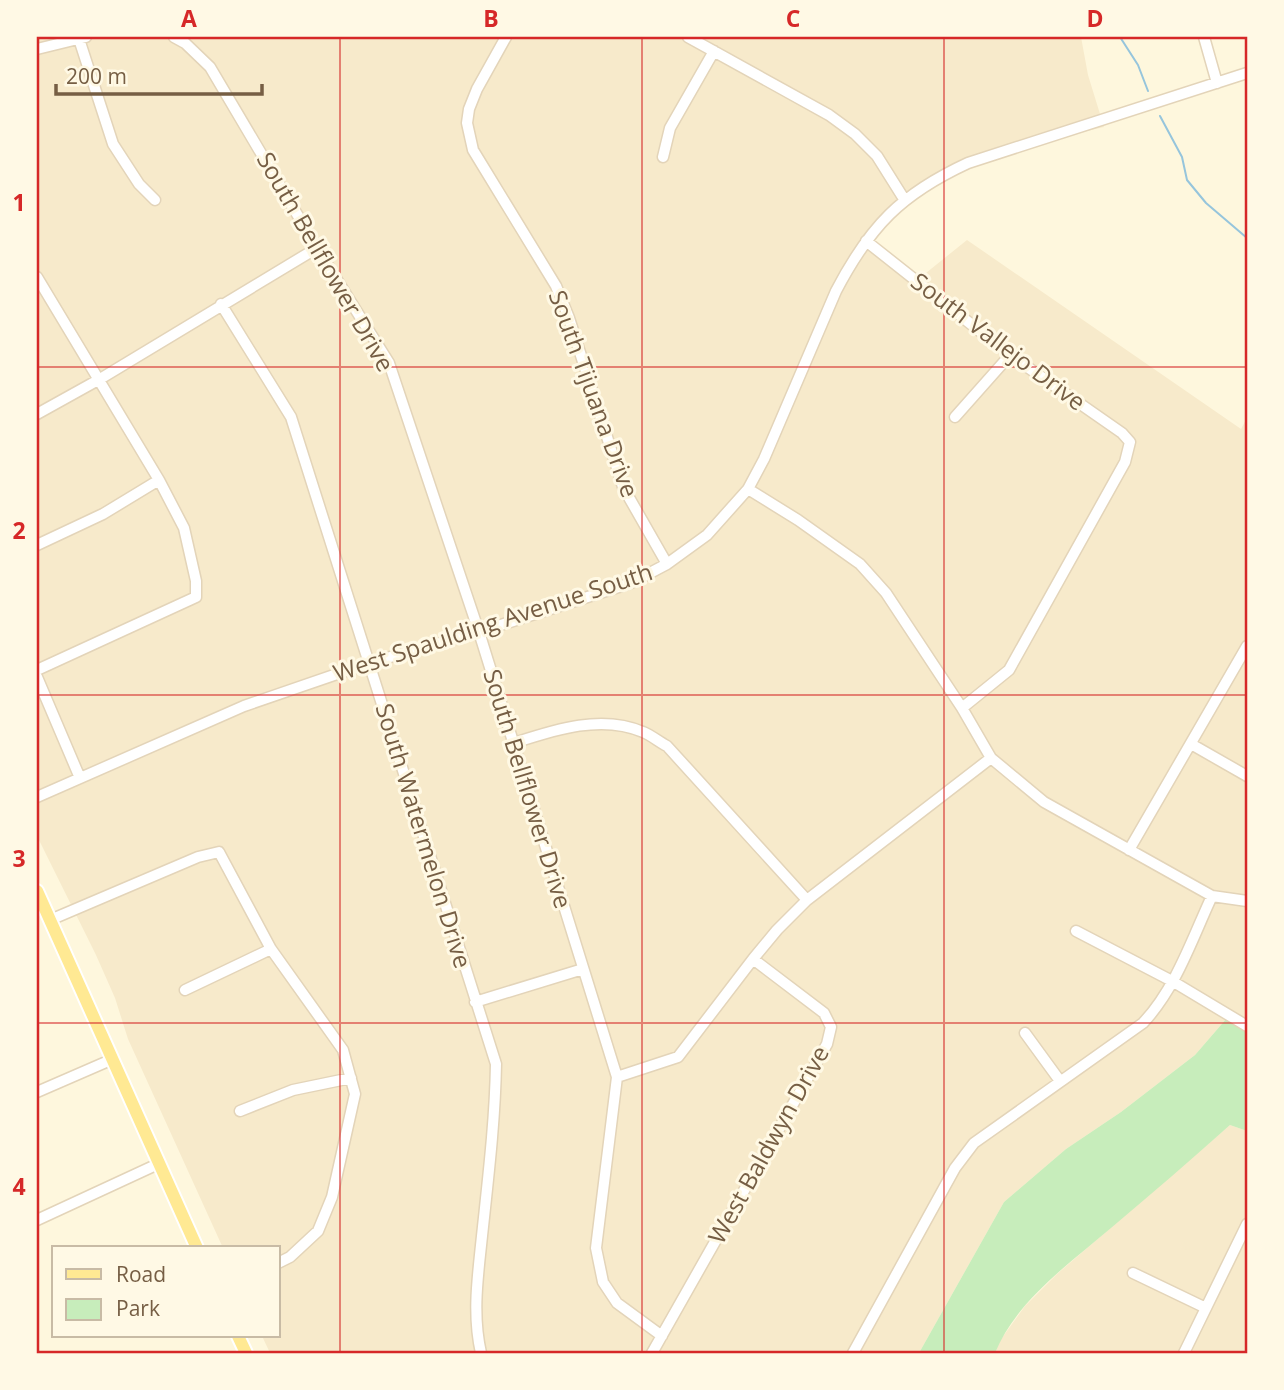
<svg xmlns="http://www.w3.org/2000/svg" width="1284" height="1390" font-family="'Open Sans',sans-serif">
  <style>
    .residential { fill: #f7eacb }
    .green { fill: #c7edbb }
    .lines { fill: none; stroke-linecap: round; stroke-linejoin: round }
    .stream { stroke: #96c5dc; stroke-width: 2 }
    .minor-casing { stroke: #e3d4b9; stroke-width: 13 }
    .major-casing { stroke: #fff; stroke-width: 16 }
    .minor { stroke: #fff; stroke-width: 10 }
    .major { stroke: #ffe993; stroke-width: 12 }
    .grid { fill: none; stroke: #d62828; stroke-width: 2; stroke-opacity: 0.55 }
    .labels { text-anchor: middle; stroke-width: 6; stroke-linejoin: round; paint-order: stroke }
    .street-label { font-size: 24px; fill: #765e44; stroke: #fff9e5 }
    .neatline { fill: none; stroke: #d62828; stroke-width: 2.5 }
    .grid-label { font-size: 23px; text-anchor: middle; font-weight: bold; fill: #d62828 }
  </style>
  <rect width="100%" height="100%" fill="#fef7dd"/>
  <!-- residential -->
  <path class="residential" d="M37,37H1081L1088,75L1104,127L1006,150L939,176L866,241L916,281L967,240L1241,429L1247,418V1026L1227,1018L1195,1055L1121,1112L1066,1149L1004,1202L919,1353H270L262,1336H278V1248H223L128,1039L115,998L96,955L37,836Z
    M1230,1125L1247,1131V1353H995L999,1342L1025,1306L1057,1274Z"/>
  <!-- green -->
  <path class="green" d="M1227,1018L1247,1032V1131L1230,1125C1191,1160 1151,1194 1111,1228C1070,1263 1016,1301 995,1353H919L1004,1202L1066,1149L1121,1112L1195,1055Z"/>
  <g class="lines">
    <!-- stream -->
    <path class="stream" d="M1120,37L1138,65L1148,91
      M1160,116L1182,157L1187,180L1206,203L1247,238"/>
    <defs>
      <path id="minor" d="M174,37L185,43L210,67L317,248L389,363L479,632L617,1077L596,1248L603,1282L617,1303L662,1336
        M506,37L477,89L469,109L467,123L473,150L556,286L569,318L623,487L667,564
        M688,37L829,115L855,134L877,156L904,199
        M1204,37L1217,83
        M79,39L113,144L139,184L155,200
        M37,49L86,37
        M663,157L670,128L714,51
        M866,241L1010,355L1122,433L1130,442L1125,462L1009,670L962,708
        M37,277L159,480L184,528L196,581V597L37,670
        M221,304L291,417L496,1064C495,1122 488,1179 482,1236C478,1275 472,1314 481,1353
        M37,414L100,379L317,248
        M955,417L1010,355
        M748,489L798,520L860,564L886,593L962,708L991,758L1044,802L1212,896L1247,901
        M37,545L103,514L159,480
        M37,677L80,778
        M514,743C554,730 601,714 643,732C651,735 659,742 667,746L807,900
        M1191,744L1247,776
        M37,797L244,706L369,663L479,632L631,583L667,564L707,535L748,489L764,459L836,291C870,226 901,194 968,163L1247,73
        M1129,850L1247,646
        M50,920L198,857L219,852L271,949L343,1050L355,1094L332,1197L318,1231L290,1257L278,1263
        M1076,931L1172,981L1247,1026
        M185,990L271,949
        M475,1002L583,969
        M1025,1033L1060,1081
        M617,1077L678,1057L753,959L777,930L807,900L991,758
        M37,1092L113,1059
        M240,1111L293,1090L351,1078
        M37,1220L158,1164
        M1133,1273L1206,1308
        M652,1353L827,1044L831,1027L824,1013L753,959
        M853,1353L955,1168L974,1143L1143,1023C1176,988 1192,939 1212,896
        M1184,1353L1247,1224"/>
      <path id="major" d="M37,891L197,1248
        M238,1336L246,1353"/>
    </defs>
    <!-- minor casing -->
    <use href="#minor" class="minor-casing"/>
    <!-- major casing -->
    <use href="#major" class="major-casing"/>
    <!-- minor -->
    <use href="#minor" class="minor"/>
    <!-- major -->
    <use href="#major" class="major"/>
  </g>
  <!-- grid -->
  <path class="grid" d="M340,37V1353M642,37V1353M944,37V1353M37,367H1247M37,695H1247M37,1023H1247"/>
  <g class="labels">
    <!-- street labels -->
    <g class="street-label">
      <text transform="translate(325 262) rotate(60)" y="8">South Bellflower Drive</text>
      <text transform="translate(998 342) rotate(37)" y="8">South Vallejo Drive</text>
      <text transform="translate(593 394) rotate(70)" y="8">South Tijuana Drive</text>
      <text transform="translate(493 623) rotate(-18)" y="8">West Spaulding Avenue South</text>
      <text transform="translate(527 789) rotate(73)" y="8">South Bellflower Drive</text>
      <text transform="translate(423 836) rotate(73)" y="8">South Watermelon Drive</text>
      <text transform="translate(769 1145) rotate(-61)" y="8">West Baldwyn Drive</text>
    </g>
  </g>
  <!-- border -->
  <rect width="1284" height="1390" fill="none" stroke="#fff9e5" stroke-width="77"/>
  <!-- legend -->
  <rect x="52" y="1246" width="228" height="91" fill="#fff9e5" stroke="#c8bba5" stroke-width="2"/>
  <rect x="66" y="1269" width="35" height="10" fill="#ffe993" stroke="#c8bba5" stroke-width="2"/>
  <text x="116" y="1282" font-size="21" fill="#765e44">Road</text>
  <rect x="66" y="1299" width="35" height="21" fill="#c7edbb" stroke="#c8bba5" stroke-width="2"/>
  <text x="116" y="1316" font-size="21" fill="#765e44">Park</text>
  <!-- scale -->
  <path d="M56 84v10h206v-10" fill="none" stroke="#765e44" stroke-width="3.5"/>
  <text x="66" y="84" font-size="21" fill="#765e44" stroke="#fff9e5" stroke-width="5" paint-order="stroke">200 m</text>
  <rect x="38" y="38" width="1208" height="1314" class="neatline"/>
  <g class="grid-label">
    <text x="189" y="27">A</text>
    <text x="491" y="27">B</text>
    <text x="793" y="27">C</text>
    <text x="1095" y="27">D</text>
    <text x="19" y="211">1</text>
    <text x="19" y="539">2</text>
    <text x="19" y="867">3</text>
    <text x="19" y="1195">4</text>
  </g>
</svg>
